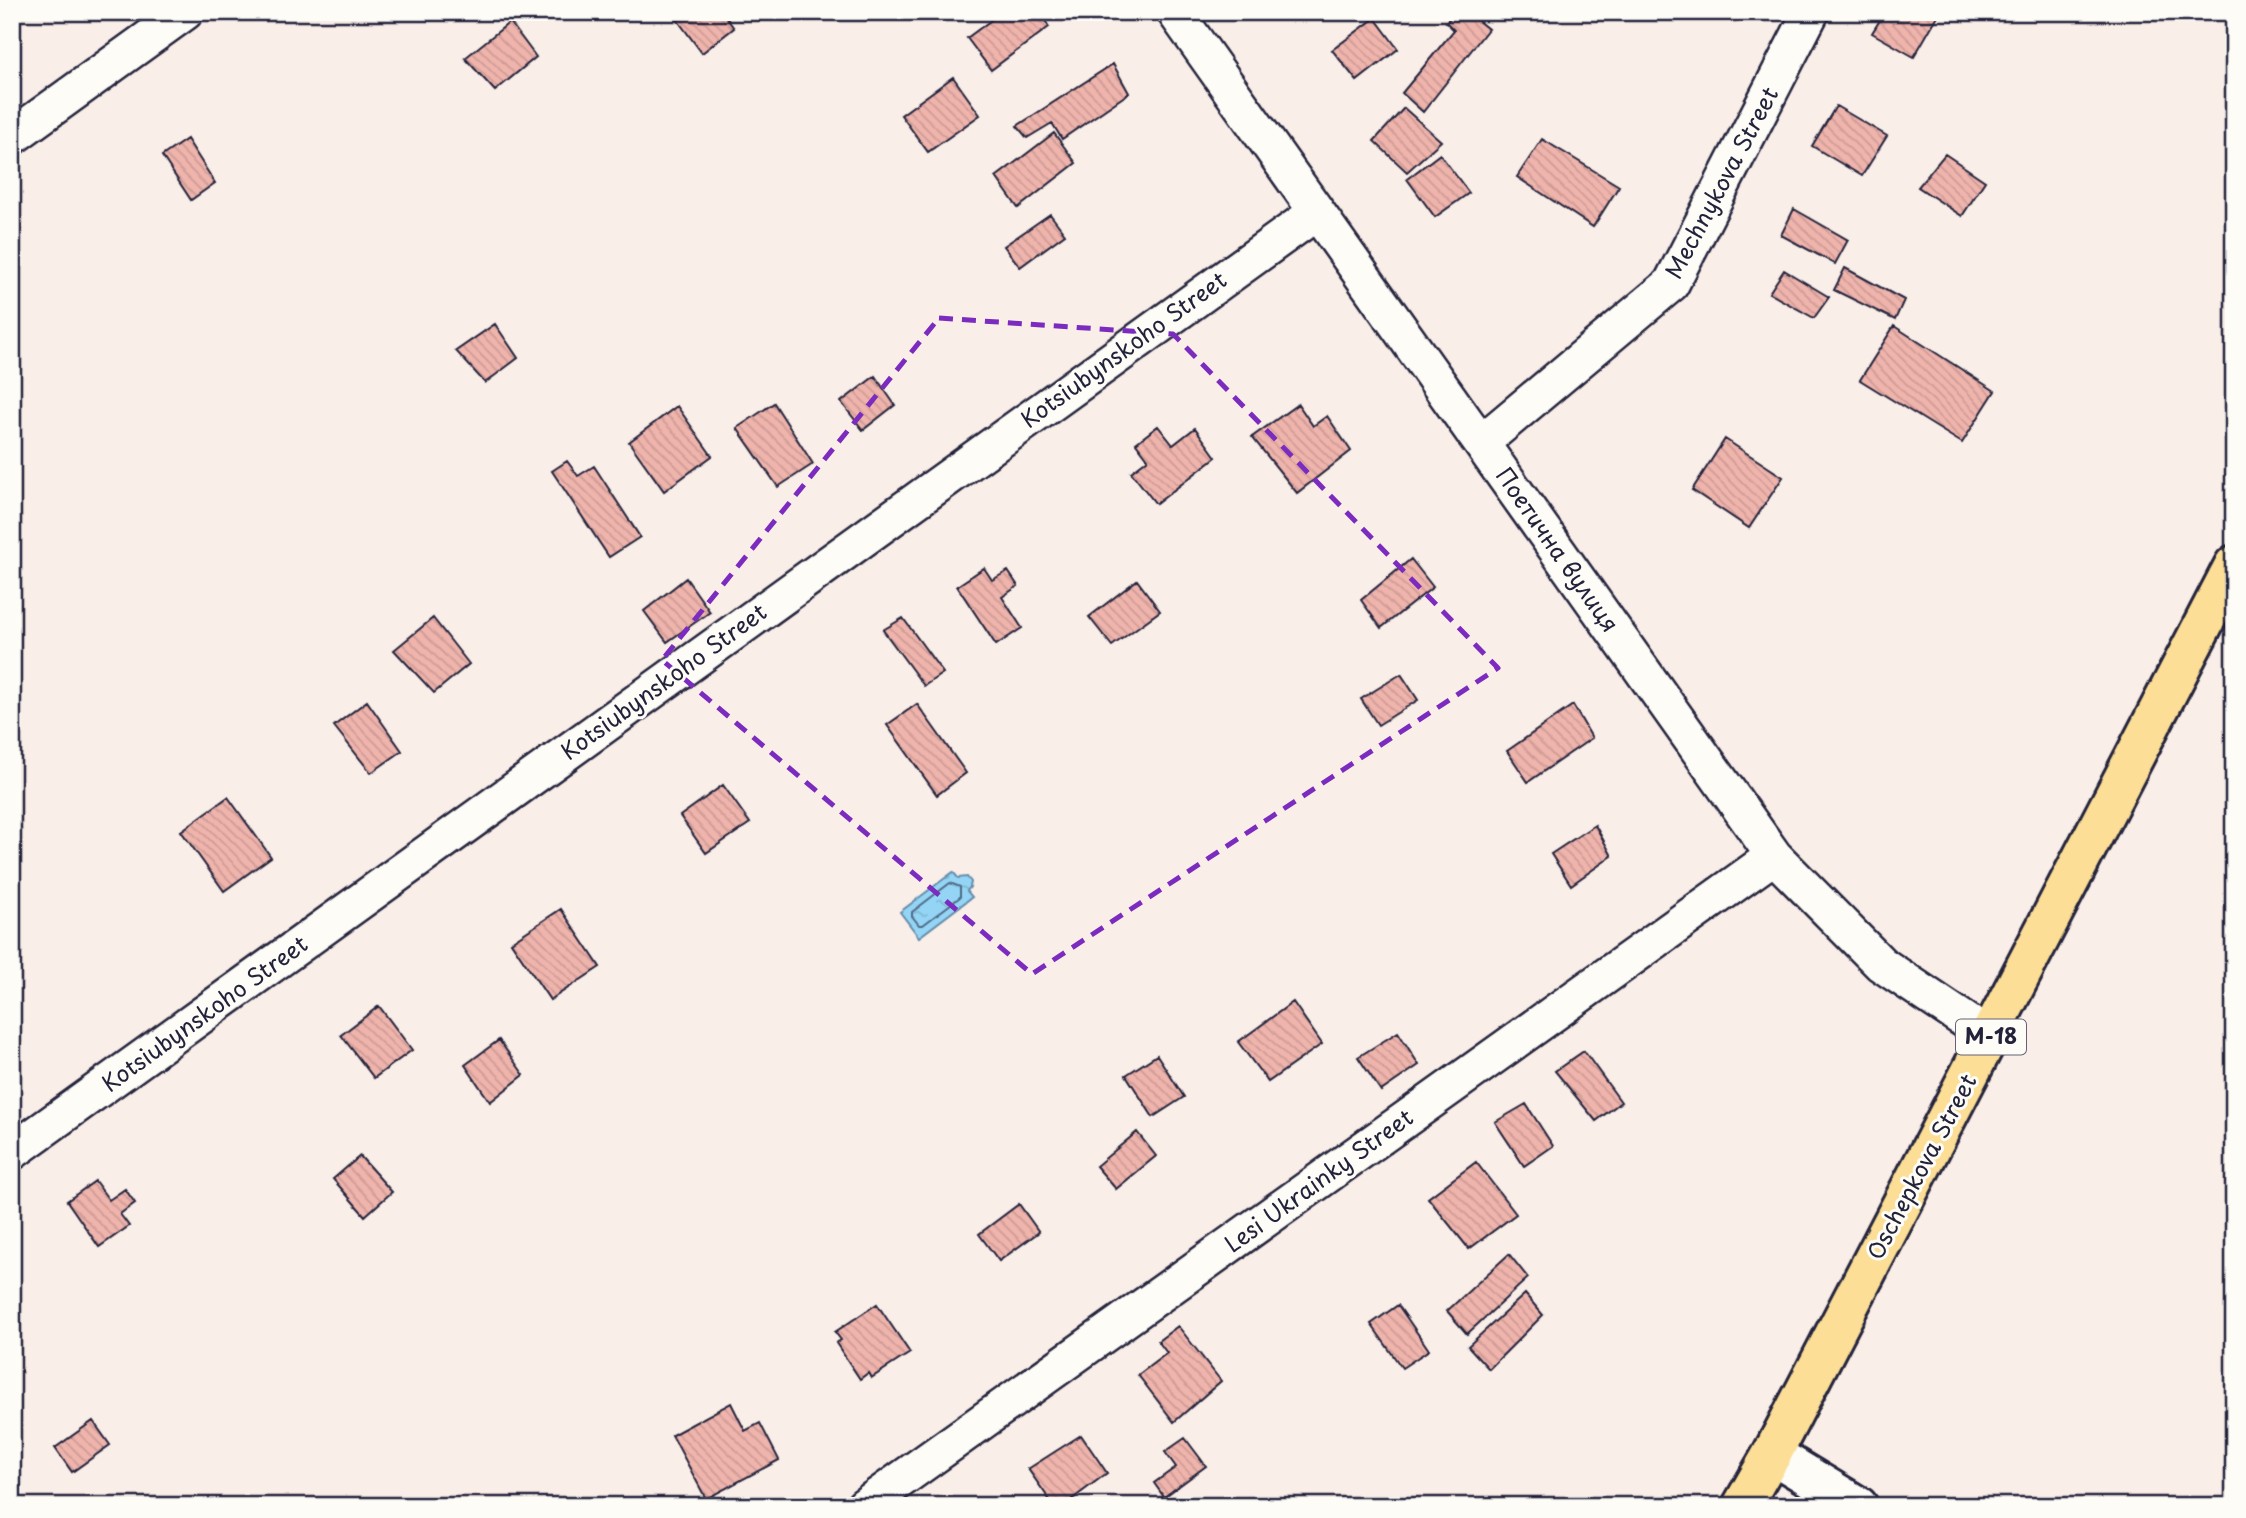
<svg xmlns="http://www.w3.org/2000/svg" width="2246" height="1518" font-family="'Playpen Sans',sans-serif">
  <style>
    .water { fill: url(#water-ripples); stroke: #668dab; stroke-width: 2 }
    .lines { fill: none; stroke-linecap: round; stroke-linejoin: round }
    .shore { stroke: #506a85; stroke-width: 2 }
    .building { fill: url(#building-back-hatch); stroke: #22223b; stroke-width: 2 }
    .street-casing { stroke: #22223b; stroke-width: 40 }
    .secondary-casing { stroke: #22223b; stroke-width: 44 }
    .highway-casing { stroke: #22223b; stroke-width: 44 }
    .street { stroke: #fdfcf7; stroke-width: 35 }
    .secondary { stroke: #fdfcf7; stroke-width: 38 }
    .highway { stroke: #fcde96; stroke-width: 38 }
    .marked { fill: none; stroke: #7b2cbf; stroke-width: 5; stroke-dasharray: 14 9; stroke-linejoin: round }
    .labels { text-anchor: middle; stroke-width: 6; stroke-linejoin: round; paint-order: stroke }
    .shield { fill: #fdfcf7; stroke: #646373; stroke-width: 2 }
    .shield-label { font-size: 21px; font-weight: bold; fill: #22223b }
    .street-label { font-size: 23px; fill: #22223b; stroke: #fdfcf7 }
  </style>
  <defs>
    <pattern id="water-ripples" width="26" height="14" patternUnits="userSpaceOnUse" patternTransform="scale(1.75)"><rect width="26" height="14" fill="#94d5f5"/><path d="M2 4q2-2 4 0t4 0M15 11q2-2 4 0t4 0" fill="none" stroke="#7fb7d3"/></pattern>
    <pattern id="building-back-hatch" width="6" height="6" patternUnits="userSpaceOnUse" patternTransform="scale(1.75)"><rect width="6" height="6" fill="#efb4ac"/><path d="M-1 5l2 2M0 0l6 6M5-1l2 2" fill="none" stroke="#cd9a95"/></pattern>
  </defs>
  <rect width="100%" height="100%" fill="#faeee8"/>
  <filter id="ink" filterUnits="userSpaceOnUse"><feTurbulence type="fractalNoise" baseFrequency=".0143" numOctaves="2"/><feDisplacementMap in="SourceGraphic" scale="14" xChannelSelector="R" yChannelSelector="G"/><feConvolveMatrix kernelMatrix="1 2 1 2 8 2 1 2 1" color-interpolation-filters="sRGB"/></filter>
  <g filter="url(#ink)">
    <!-- water -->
    <path class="water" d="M953,872L958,878L967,877L971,882L970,887L967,891L972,897L919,937L900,912Z"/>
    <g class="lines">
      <!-- shore -->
      <path class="shore" d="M950,883L960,887V897L923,925H919L912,916V912Z"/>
    </g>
    <!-- building -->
    <path class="building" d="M684,12H722L734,28L702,53L676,18Z
      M1002,12H1040L1049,27L991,70L967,38Z
      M1455,12H1467L1488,29L1423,112L1402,93L1454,30L1446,22Z
      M1885,12H1940L1914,57L1872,33Z
      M1375,18L1398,49L1357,81L1332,50Z
      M510,22L536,57L495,91L465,58Z
      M1113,64L1129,93L1062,139L1052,123L1027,138L1017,126Z
      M953,77L980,115L928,152L901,115Z
      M1836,106L1887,136L1862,176L1812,146Z
      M1404,108L1441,141L1407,172L1374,141Z
      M1054,133L1076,163L1018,208L996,177Z
      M187,139L215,183L191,200L162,156Z
      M1542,139L1619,186L1593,227L1517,177Z
      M1440,154L1469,193L1435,217L1407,179Z
      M1945,154L1985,181L1962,216L1918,187Z
      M1794,209L1848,240L1835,264L1781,235Z
      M1050,214L1065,234L1020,267L1004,246Z
      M1845,268L1904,300L1895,320L1834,290Z
      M1784,270L1829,297L1814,318L1769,293Z
      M495,324L518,358L485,383L456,351Z
      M1894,326L1995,391L1962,443L1860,380Z
      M875,376L895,405L863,430L841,402Z
      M774,403L813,464L778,487L737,428Z
      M1298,404L1313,426L1327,416L1351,451L1297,493L1252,437Z
      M677,406L712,456L664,491L629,442Z
      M1158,426L1173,445L1195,428L1216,457L1156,504L1131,472L1148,459L1136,443Z
      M1725,439L1783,477L1749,528L1692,490Z
      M567,461L578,476L594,466L640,537L609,557L552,471Z
      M1411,559L1433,587L1381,628L1361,600Z
      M984,568L992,580L1008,571L1018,586L1002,597L1022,628L996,645L957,586Z
      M686,578L710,612L667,642L644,611Z
      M1137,580L1160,611L1112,646L1089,617Z
      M433,618L469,664L434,693L394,650Z
      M903,618L943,673L924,686L883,630Z
      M1401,674L1418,700L1378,725L1361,699Z
      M367,701L402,751L371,773L334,726Z
      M917,704L966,773L937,795L887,725Z
      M1573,705L1592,738L1528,782L1507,751Z
      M723,785L750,823L706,853L680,816Z
      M228,797L271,857L224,891L181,831Z
      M1595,825L1612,856L1571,885L1551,854Z
      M561,909L600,967L550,1000L511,942Z
      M1293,1002L1322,1044L1268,1082L1238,1042Z
      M379,1006L412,1050L374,1078L341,1035Z
      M1398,1032L1419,1065L1381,1091L1358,1057Z
      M499,1040L524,1075L490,1102L465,1065Z
      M1584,1051L1621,1102L1596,1121L1555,1071Z
      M1157,1055L1184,1097L1153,1117L1126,1075Z
      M1526,1104L1553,1146L1524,1166L1495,1122Z
      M1137,1132L1156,1156L1116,1189L1096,1166Z
      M360,1156L392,1192L365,1216L333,1179Z
      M1476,1162L1516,1214L1469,1249L1428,1198Z
      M95,1181L109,1200L125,1189L135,1203L120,1214L129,1226L99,1247L67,1201Z
      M1019,1204L1039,1232L999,1261L979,1234Z
      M1509,1254L1528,1278L1467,1334L1447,1311Z
      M1525,1294L1543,1315L1489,1369L1468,1346Z
      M877,1304L910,1353L871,1378L868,1373L860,1379L836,1343L841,1340L835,1332Z
      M1398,1305L1429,1350L1402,1368L1371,1324Z
      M1178,1326L1221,1381L1174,1422L1138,1375L1167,1353L1158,1341Z
      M731,1403L745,1431L760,1423L779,1460L706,1499L672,1435Z
      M93,1421L110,1445L72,1472L55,1448Z
      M1081,1435L1107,1473L1063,1506H1054L1028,1469Z
      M1185,1438L1206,1466L1164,1497L1154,1483L1176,1467L1165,1452Z"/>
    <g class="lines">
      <defs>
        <path id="street" d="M1175,12L1774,856L1881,964L1990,1037
          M12,137L185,12
          M1481,443L1671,284L1811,12
          M12,1152L1317,212
          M864,1506L1774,856"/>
        <path id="secondary" d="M1772,1454L1858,1506"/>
        <path id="highway" d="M1742,1506L1772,1454L2234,565"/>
      </defs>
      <!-- street casing -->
      <use href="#street" class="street-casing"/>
      <!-- secondary casing -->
      <use href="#secondary" class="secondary-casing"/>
      <!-- highway casing -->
      <use href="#highway" class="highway-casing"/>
      <!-- street -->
      <use href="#street" class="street"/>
      <!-- secondary -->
      <use href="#secondary" class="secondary"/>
      <!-- highway -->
      <use href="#highway" class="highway"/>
    </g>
  </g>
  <!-- marked area -->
  <path class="marked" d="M939,318L1173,334L1498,668L1032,974L662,660Z"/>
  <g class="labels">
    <!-- shield labels -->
    <rect class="shield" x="1956" y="1019.5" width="70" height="35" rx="5"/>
    <g class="shield-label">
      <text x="1991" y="1044">М-18</text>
    </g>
    <!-- street labels -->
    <g class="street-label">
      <text transform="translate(1722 183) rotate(-62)" y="8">Mechnykova Street</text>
      <text transform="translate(1124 350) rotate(-36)" y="8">Kotsiubynskoho Street</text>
      <text transform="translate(1557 550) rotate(55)" y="8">Поетична вулиця</text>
      <text transform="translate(664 682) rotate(-36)" y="8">Kotsiubynskoho Street</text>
      <text transform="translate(205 1014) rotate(-36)" y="8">Kotsiubynskoho Street</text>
      <text transform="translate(1922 1167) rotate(-62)" y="8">Oschepkova Street</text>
      <text transform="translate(1319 1181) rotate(-36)" y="8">Lesi Ukrainky Street</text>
    </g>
  </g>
  <!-- margin -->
  <rect width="2246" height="1518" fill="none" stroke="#fdfcf7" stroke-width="42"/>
  <rect x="21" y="21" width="2204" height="1476" fill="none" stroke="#22223b" stroke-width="2.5" filter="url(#ink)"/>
</svg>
